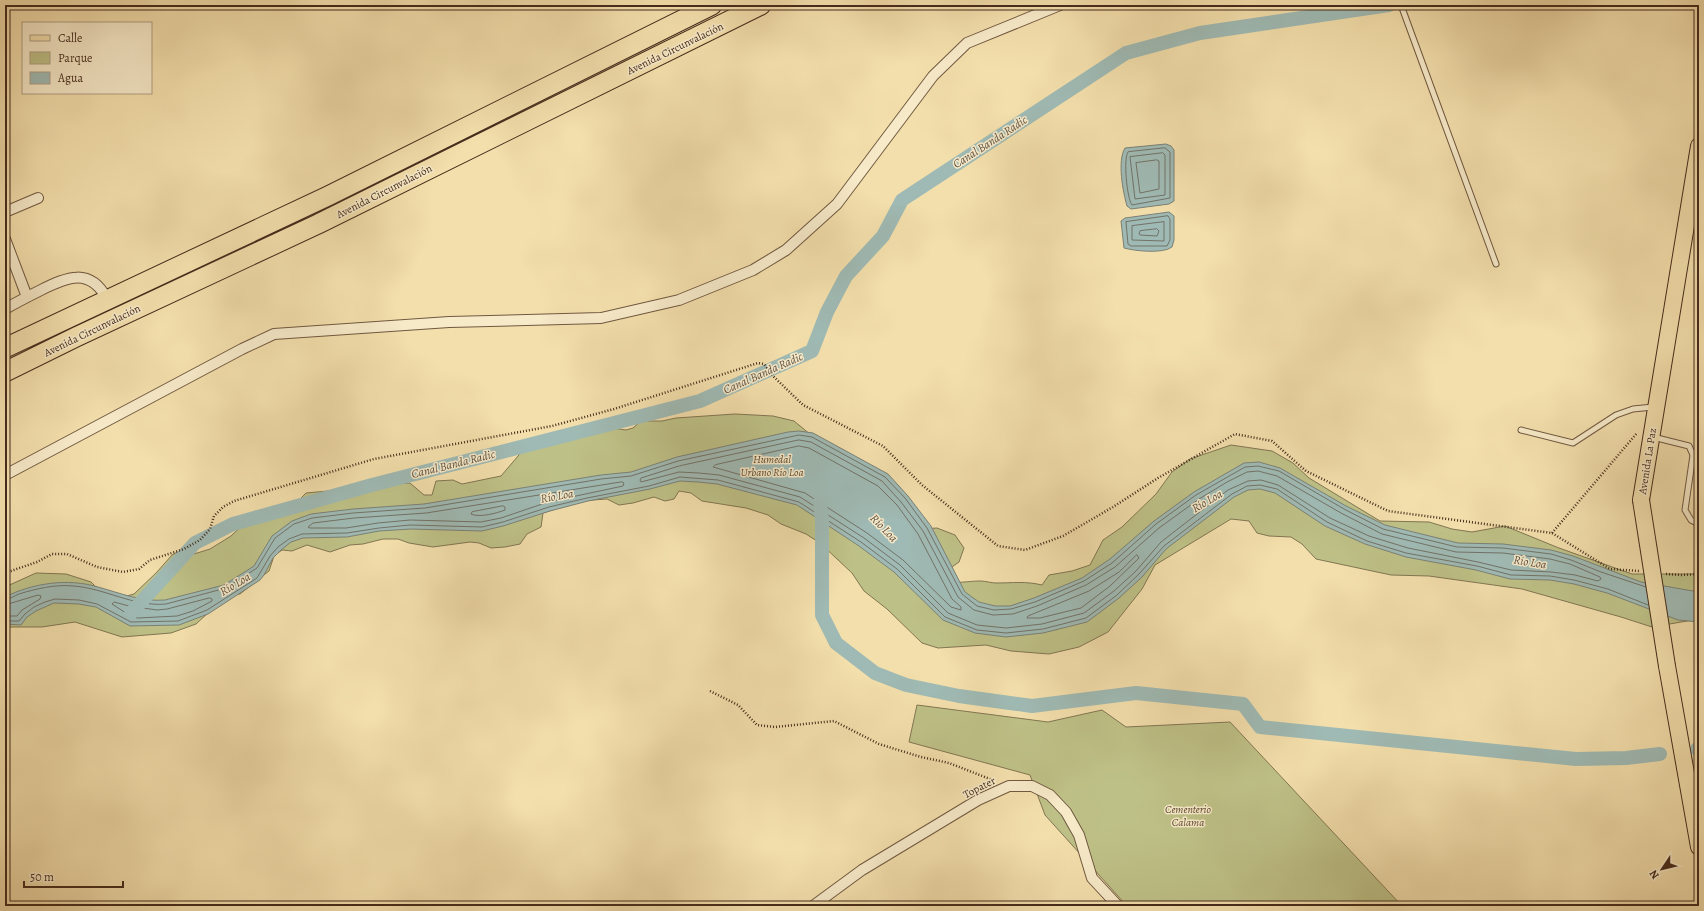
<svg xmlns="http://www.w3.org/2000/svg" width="1704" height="911" font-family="Alegreya,serif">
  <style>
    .green { fill: #bec187; stroke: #827652 }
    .water { fill: #9fbab4; stroke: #7b8177 }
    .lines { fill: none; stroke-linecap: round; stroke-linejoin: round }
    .shore { stroke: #727268; stroke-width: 1 }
    .canal { stroke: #9fbab4; stroke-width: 14 }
    .lane-casing { stroke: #705840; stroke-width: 7 }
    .street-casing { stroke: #705840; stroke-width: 12 }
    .primary-casing { stroke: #452b1c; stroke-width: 18 }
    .highway-casing { stroke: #452b1c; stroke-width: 21 }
    .path { stroke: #452b1c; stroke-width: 2.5; stroke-dasharray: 1 2; stroke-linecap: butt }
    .lane { stroke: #f7eac9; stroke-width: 5 }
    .street { stroke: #f7eac9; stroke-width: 10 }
    .primary { stroke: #f3dfac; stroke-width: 16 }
    .highway { stroke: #f3dfac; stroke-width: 19 }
    .primary-bridge-casing { stroke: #452b1c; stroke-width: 18; stroke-linecap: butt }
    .primary-bridge { stroke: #f3dfac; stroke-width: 16 }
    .labels { text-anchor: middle; stroke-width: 3; stroke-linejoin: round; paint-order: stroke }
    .street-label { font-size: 11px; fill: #452b1c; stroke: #f7eac9 }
    .park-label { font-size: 11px; font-style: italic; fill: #5d4931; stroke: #f7eac9 }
    .water-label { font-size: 12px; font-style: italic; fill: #5c4f42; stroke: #f7eac9 }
  </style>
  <rect width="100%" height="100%" fill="#f3dfac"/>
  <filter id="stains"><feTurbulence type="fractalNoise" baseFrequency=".005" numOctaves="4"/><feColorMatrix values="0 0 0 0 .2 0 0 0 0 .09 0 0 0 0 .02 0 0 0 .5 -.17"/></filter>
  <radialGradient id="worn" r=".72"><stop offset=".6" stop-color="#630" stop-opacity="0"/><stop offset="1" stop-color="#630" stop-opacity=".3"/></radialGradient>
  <!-- green -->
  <path class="green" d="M735,414L773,416L794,421L811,435L887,484L899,486L923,529L937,528L955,535L964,548L959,562L939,576C952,586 965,581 980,581C986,581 991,583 996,583C1012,583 1026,581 1042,585L1049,575L1072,571L1090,565L1103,540L1122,527L1156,494L1172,472L1190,459L1231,445L1272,451L1293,463L1309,478L1380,521L1429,522L1452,529L1472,532L1505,526L1559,548L1632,574H1699V619L1652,627L1621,617L1522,589L1429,576L1391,575L1316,559L1302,544L1291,537L1269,536L1257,533L1249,521L1231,519L1155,565L1142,589L1108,632L1079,647L1049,654L1011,651L986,645L938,648L922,643L887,609L864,591L852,573L820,543L806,534L781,524L768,515L746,508L702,501L691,493L679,491L674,499L665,501L654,497L633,503L619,505L607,499L579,501L543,513L541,527L527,534L520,544L505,547L491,548L479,543L470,542L433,547L409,543L398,539H383L363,544L350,545L330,552L307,545L292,551L282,550L274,556L269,571L240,594H231L207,614L196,624L171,633L122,637L75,622L42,627H5V587L36,573L66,574L91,582L102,593L119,598L134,594L157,572L172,555L185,548L194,554L210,549L231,536L249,519L274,506L284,505L291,509L299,506L301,498L306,493L339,490L369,481L392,484L410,483L424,495H432L436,481L453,480L462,484L501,476L524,449L576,435L599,426L626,430L633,428L641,421H662L676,418Z
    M917,705L1048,722L1102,710L1126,727L1230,722L1402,906H1127L1045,815L1030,775L909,742Z"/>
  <!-- water -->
  <path class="water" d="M1166,144L1171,146L1174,150V201L1169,204L1131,209L1127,206C1123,192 1117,161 1125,148Z
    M1169,212L1174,216V240L1172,247C1163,254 1135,251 1124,248L1121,221L1125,218Z
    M799,431L813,433L888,474L908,496L931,526L965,592L979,602L995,606H1010L1034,598L1082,578L1110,559L1154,521L1194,492L1244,463L1259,462L1280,468L1346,506L1385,525L1458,543L1503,544L1551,550L1573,556L1641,582L1699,592V622L1678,620L1607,593L1574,584L1550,580L1510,579L1476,570L1406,557L1365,544L1325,526L1275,493L1260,489L1248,490L1234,497L1166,549L1142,577L1119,598L1087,622L1043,633L1006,637L975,633L943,620L894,572L859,546L797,505L717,484L698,482L680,481L650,489L588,501L550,511L503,526L482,531L411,529L379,531L347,537L303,538L291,542L281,550L273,558L264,575L260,580L208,614L179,625L130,626L96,607L79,604L54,603L36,611L27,617L21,625L5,624V597C33,583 68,578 98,587C120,593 141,602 165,600L224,585L254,566L272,536L292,521L311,514L353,509L424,504L601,475L631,472L677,457L788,432Z"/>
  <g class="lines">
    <!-- shore -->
    <path class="shore" d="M1165,148L1170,152V198L1132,205C1127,199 1123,158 1128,152Z
      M1163,153L1165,155V195L1135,199L1130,157Z
      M1157,160L1159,161V189L1140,193L1136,163Z
      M1168,216L1170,219V240L1167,246H1131L1128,244L1126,222Z
      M1164,222V241L1132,240V226Z
      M1157,229L1159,231L1157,236L1140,235L1139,234L1140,231Z
      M799,440L811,442L882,481L901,502L923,531L958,597L974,610L993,615L1013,614L1037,606L1086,585L1115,567L1159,528L1199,499L1227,482L1247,472L1258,471L1277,476L1341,513L1382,534L1456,552L1503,553L1550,559L1570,564L1600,577L1601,579L1598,581L1575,575L1551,572L1511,570L1478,562L1408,548L1369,536L1330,518L1278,485L1261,480L1248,481L1228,490L1161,542L1136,571L1114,591L1084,613L1042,624L1006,628L977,625L948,613L900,565L864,538L800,497L719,475L699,473L679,472L641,482L640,480L641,478L679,466Z
      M799,446L809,448L878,486L897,505L918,534L952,599L961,607V610L951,607L903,560L867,533L805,493L713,467L715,465Z
      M622,482L624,483L623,486L548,502L501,518L481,522L410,520L378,523L346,528H310L308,527L313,523L354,518L426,513Z
      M503,506L505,507V510C497,513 480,518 471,514L472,512Z
      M1137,555L1139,558L1110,586L1081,608L1040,618H1027L1028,616L1089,591L1119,572Z
      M210,598L212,599V601L193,611L177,616L138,618L132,617L112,604L114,602L129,606L157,610L167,609Z
      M5,600C10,599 14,596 19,594C35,589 56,584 73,586C105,588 133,607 166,604L226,588L257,568L275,538L294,524L312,518L353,513L425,508L601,479L631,476L678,461L799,435L812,437L885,477L905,498L927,528L962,594L977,606L994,610L1011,609L1035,602L1084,581L1112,563L1156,524L1196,495L1245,467L1258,466L1279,471L1344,509L1383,529L1457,547L1503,548L1551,554L1571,560L1601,572L1646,587
      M5,605L38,595L41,596L40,599L22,610L17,616H5
      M5,621H19L25,614L34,607L45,602L55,599L79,600L97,604L131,622L178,621L207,610L257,578L270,556L278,547L289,539L302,534L347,533L379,528L410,525L482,527L503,522L549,507L587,498L649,486L680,477L718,480L799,502L861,542L897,569L945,617L977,630L1006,633L1043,629L1086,618L1117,595L1139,574L1164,546L1232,494L1247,486L1260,485L1277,489L1327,522L1367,541L1406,553L1477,566L1511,575L1550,576L1574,580L1608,589L1648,605"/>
    <!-- canal -->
    <path class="canal" d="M820,502L822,521V615L836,643L875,673L906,685L959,696L1032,706L1136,693L1243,704L1260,727L1576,759L1626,758L1660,754
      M131,613L195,543L233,524L372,485L700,401L812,351L827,312L846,276L883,236L902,200L1126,53L1200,33L1389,5
      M1697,749H1699"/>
    <defs>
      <path id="lane" d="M1401,5L1496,264
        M1521,430L1573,443L1616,415L1633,409L1653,407
        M1653,437L1689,446L1693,455L1685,510L1691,520L1699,524"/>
      <path id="street" d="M5,212L38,198
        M5,239L27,297
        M5,309C17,302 29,296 41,290C67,277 90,267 107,299
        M5,475L242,349L274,334L449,322L601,318L679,300L753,270L786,250L837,204L933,76L967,43L1060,5
        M813,906L862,870L978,800L1009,786H1032L1050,795L1066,812L1079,835L1092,878L1118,906"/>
      <path id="primary" d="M1641,500L1699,146
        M1667,666L1699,847"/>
      <path id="highway" d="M5,348L328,196L712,5
        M5,372L76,337L318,224L761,5"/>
    </defs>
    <!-- lane casing -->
    <use href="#lane" class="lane-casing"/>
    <!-- street casing -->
    <use href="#street" class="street-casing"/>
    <!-- primary casing -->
    <use href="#primary" class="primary-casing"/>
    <!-- highway casing -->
    <use href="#highway" class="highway-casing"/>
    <!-- path -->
    <path class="path" d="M1552,533L1637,433
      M5,573L37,562L52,554H67L97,567L123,572L139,569L150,560L184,549L200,540L210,529L214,516L223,507L234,501L374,459L552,426L614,409L758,363L764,364L774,377L803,405L883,446L922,485L998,546L1025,550L1063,536L1113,507L1158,478L1235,434L1272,441L1306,471L1388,511L1552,533L1610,569L1639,571
      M1666,574L1681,575L1699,574
      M710,691L738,705L757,725L775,727L834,721L879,744L921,757L949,763L995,781"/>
    <!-- lane -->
    <use href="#lane" class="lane"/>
    <!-- street -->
    <use href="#street" class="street"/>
    <!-- primary -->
    <use href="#primary" class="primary"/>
    <!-- highway -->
    <use href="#highway" class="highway"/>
    <defs>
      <path id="primary-bridge" d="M1641,500L1667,666"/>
    </defs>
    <!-- primary-bridge casing -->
    <use href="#primary-bridge" class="primary-bridge-casing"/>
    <!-- primary-bridge -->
    <use href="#primary-bridge" class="primary-bridge"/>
  </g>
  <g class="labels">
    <!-- street labels -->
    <g class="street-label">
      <text transform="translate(675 48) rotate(-26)" y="4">Avenida Circunvalación</text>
      <text transform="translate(384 191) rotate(-27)" y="4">Avenida Circunvalación</text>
      <text transform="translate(92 330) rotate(-26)" y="4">Avenida Circunvalación</text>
      <text transform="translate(1647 461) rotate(-81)" y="4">Avenida La Paz</text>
      <text transform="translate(979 787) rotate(-27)" y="4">Topater</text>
    </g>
    <!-- park labels -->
    <g class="park-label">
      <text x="772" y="463">Humedal<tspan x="772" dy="13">Urbano Río Loa</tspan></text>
      <text x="1188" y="813">Cementerio<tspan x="1188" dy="13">Calama</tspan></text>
    </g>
    <!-- water labels -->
    <g class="water-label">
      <text transform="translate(990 142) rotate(-33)" y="4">Canal Banda Radic</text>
      <text transform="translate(763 373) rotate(-24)" y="4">Canal Banda Radic</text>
      <text transform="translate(453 464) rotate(-14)" y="4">Canal Banda Radic</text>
      <text transform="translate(557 496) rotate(-10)" y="4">Río Loa</text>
      <text transform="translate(1207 501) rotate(-30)" y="4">Río Loa</text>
      <text transform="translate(884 528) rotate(46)" y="4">Río Loa</text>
      <text transform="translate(1530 562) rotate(9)" y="4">Río Loa</text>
      <text transform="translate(235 584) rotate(-31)" y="4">Río Loa</text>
    </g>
  </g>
  <!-- margin -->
  <rect width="1704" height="911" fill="none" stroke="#f3dfac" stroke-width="20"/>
  <rect x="6" y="6" width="1692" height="899" fill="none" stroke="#452b1c" stroke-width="2"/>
  <rect x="10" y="10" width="1684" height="891" fill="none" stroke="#452b1c"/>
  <!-- legend -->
  <rect x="22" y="22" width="130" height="72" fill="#f7eac9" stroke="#b09e84"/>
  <rect x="30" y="35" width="20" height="6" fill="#f3dfac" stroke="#b09e84"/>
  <text x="58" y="42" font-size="12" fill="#452b1c">Calle</text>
  <rect x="30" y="52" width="20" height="12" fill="#bec187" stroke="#b09e84"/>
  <text x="58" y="62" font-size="12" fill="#452b1c">Parque</text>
  <rect x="30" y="72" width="20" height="12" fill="#9fbab4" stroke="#b09e84"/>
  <text x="58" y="82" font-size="12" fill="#452b1c">Agua</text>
  <!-- north arrow -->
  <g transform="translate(1662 869) rotate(235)" stroke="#f7eac9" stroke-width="3" paint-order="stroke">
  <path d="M0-3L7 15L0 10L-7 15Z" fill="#452b1c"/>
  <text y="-6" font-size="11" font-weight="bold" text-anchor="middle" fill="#452b1c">N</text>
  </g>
  <!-- scale -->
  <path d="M24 881v6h99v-6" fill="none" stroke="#452b1c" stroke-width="2"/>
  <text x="30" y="881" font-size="12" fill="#452b1c" stroke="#f7eac9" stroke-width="3" paint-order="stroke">50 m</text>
  <rect width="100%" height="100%" filter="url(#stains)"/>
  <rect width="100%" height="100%" fill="url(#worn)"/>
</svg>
